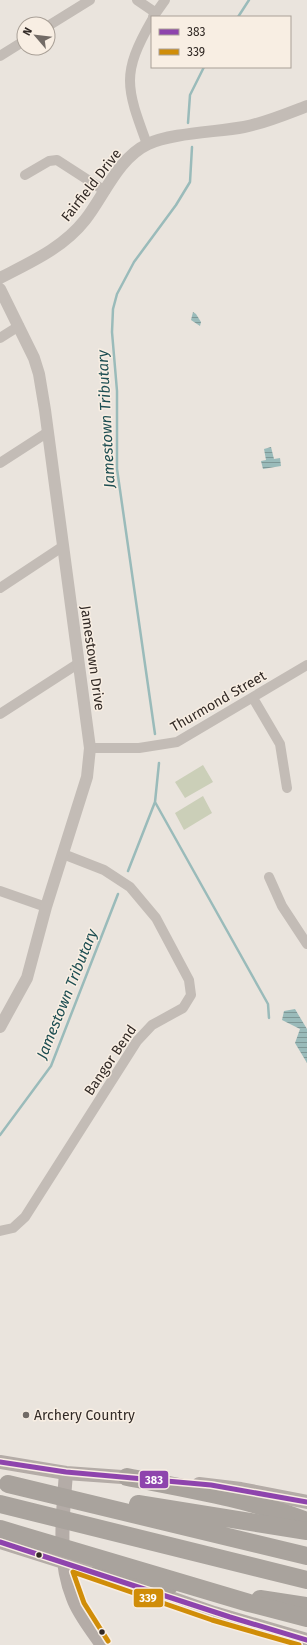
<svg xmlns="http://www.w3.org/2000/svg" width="307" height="1645" font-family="'Fira Sans',sans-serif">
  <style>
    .pitch { fill: #cbcfb8 }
    .water { fill: url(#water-rules) }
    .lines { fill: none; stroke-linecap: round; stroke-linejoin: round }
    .stream { stroke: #9abbba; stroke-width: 2.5 }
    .minor { stroke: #c3bcb6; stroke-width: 10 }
    .tertiary { stroke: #c3bcb6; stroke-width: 12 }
    .secondary { stroke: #b4aca7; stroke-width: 14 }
    .motorway { stroke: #a9a39d; stroke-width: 18 }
    .motorway-bridge { stroke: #a9a39d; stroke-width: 18 }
    .bus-1-casing { stroke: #f8eee3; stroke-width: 8 }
    .bus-2-casing { stroke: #f8eee3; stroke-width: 8 }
    .bus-1 { stroke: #8e44ad; stroke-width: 5 }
    .bus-2 { stroke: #d08d08; stroke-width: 5 }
    .poi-dot { fill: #726b66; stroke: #f8eee3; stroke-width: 1.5 }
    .bus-dot { fill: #322a26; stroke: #f8eee3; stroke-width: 1.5 }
    .labels { text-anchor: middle; stroke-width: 3; stroke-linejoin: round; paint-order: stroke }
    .street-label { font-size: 14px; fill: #322a26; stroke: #f8eee3 }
    .poi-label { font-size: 14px; fill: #322a26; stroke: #f8eee3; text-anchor: start }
    .water-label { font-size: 15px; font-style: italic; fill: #1d4e52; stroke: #f8eee3 }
    .line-badge { stroke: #f8eee3; stroke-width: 1.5 }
    .badge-label { font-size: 11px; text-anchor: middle; font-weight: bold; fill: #fff }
  </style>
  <defs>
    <pattern id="water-rules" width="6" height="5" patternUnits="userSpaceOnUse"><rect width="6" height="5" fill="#9abbba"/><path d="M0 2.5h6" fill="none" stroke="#7e9897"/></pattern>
  </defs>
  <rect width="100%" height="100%" fill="#eae4dd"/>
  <!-- pitch -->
  <path class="pitch" d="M203,765L213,782L185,798L175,782Z
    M203,796L212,813L184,830L175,813Z"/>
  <!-- water -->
  <path class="water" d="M193,312L196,314L201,322L200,326L191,320Z
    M271,447L274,459L280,458L281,466L263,469L261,461L266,460L264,449Z
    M295,1009L307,1029V1063L295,1043L300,1029L282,1020L284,1011Z"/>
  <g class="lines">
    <!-- stream -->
    <path class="stream" d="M238,17L249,0
      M188,123L190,95L204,67
      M155,734L117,469V391L112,332L113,309L117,294L134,262L176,205L190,182L192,147
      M155,802L268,1004L269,1018
      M128,871L155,802L159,763
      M0,1135L51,1066L118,894"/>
    <!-- minor -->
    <path class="minor" d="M137,0L156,13
      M153,17L165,0
      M48,26L90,0
      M0,56L24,41
      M147,144C126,87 121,74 152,20
      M25,175L49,161L57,160L105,191
      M0,338L19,326
      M0,463L48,432
      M0,588L62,547
      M253,698L280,744L287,788
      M0,714L79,663
      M90,748H139L177,742L307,665
      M269,877L282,906L307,944
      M0,891L46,907
      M0,1231L13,1228L25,1217L137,1041L152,1025L183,1008L191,995L189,980L156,918L130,887L104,870L63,854"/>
    <!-- tertiary -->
    <path class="tertiary" d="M0,278C31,262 63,248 85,220C104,196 118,158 148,144C171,133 217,132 244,127C265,123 286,114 307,106
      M0,289L34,358L39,374L45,410L90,748L87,777L46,907L27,978L0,1027"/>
    <!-- secondary -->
    <path class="secondary" d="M0,1462L66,1473L136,1478
      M66,1473C63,1514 57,1558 73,1598C79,1615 92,1630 102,1645
      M199,1484L241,1489L307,1502
      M0,1542L108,1576
      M137,1586L214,1613L307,1640"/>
    <!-- motorway -->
    <path class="motorway" d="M127,1477C188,1489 249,1499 307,1521
      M99,1573L169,1586
      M260,1599L307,1606"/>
    <!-- motorway-bridge -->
    <path class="motorway-bridge" d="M8,1484L307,1556
      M0,1504L307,1580
      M138,1504L307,1531
      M0,1529L249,1603L307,1618"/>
    <defs>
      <path id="bus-1" d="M0,1462L66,1472L211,1485L307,1502
        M0,1542L230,1617L307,1640"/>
      <path id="bus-2" d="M108,1641L84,1603L73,1572L212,1620L299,1645"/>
    </defs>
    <!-- bus-1 casing -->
    <use href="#bus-1" class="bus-1-casing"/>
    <!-- bus-2 casing -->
    <use href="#bus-2" class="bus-2-casing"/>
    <!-- bus-1 -->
    <use href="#bus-1" class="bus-1"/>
    <!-- bus-2 -->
    <use href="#bus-2" class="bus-2"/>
  </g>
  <!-- markers -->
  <circle class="poi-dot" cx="26" cy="1415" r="4"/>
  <g class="bus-dot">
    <circle cx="39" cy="1555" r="3.5"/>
    <circle cx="102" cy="1632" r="3.5"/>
  </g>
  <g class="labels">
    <!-- street labels -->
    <g class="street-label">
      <text transform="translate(91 185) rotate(-52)" y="5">Fairfield Drive</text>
      <text transform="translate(93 658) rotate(82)" y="5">Jamestown Drive</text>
      <text transform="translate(218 701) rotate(-30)" y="5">Thurmond Street</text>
      <text transform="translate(110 1060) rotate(-56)" y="5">Bangor Bend</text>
    </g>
    <!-- poi labels -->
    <g class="poi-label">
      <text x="34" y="1420">Archery Country</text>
    </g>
    <!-- water labels -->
    <g class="water-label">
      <text transform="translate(106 419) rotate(-93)" y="5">Jamestown Tributary</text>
      <text transform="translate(67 994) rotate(-68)" y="5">Jamestown Tributary</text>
    </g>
  </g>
  <g class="line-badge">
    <rect x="139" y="1470" width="30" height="19" rx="4" fill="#8e44ad"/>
    <rect x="133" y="1588" width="31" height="20" rx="4" fill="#d08d08"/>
  </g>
  <g class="badge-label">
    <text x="154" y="1484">383</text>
    <text x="148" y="1602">339</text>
  </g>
  <!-- legend -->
  <rect x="151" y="16" width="140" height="52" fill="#f8eee3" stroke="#a9a097"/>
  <rect x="159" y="29" width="20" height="6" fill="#8e44ad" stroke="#a9a097"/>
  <text x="187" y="36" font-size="12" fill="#322a26">383</text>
  <rect x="159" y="49" width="20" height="6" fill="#d08d08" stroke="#a9a097"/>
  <text x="187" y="56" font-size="12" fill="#322a26">339</text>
  <!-- north arrow -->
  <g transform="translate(36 36) rotate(298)"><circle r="19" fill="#f8eee3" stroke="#a9a097"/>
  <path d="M0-3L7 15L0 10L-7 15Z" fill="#726b66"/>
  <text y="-6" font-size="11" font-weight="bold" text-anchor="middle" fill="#322a26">N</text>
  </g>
</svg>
